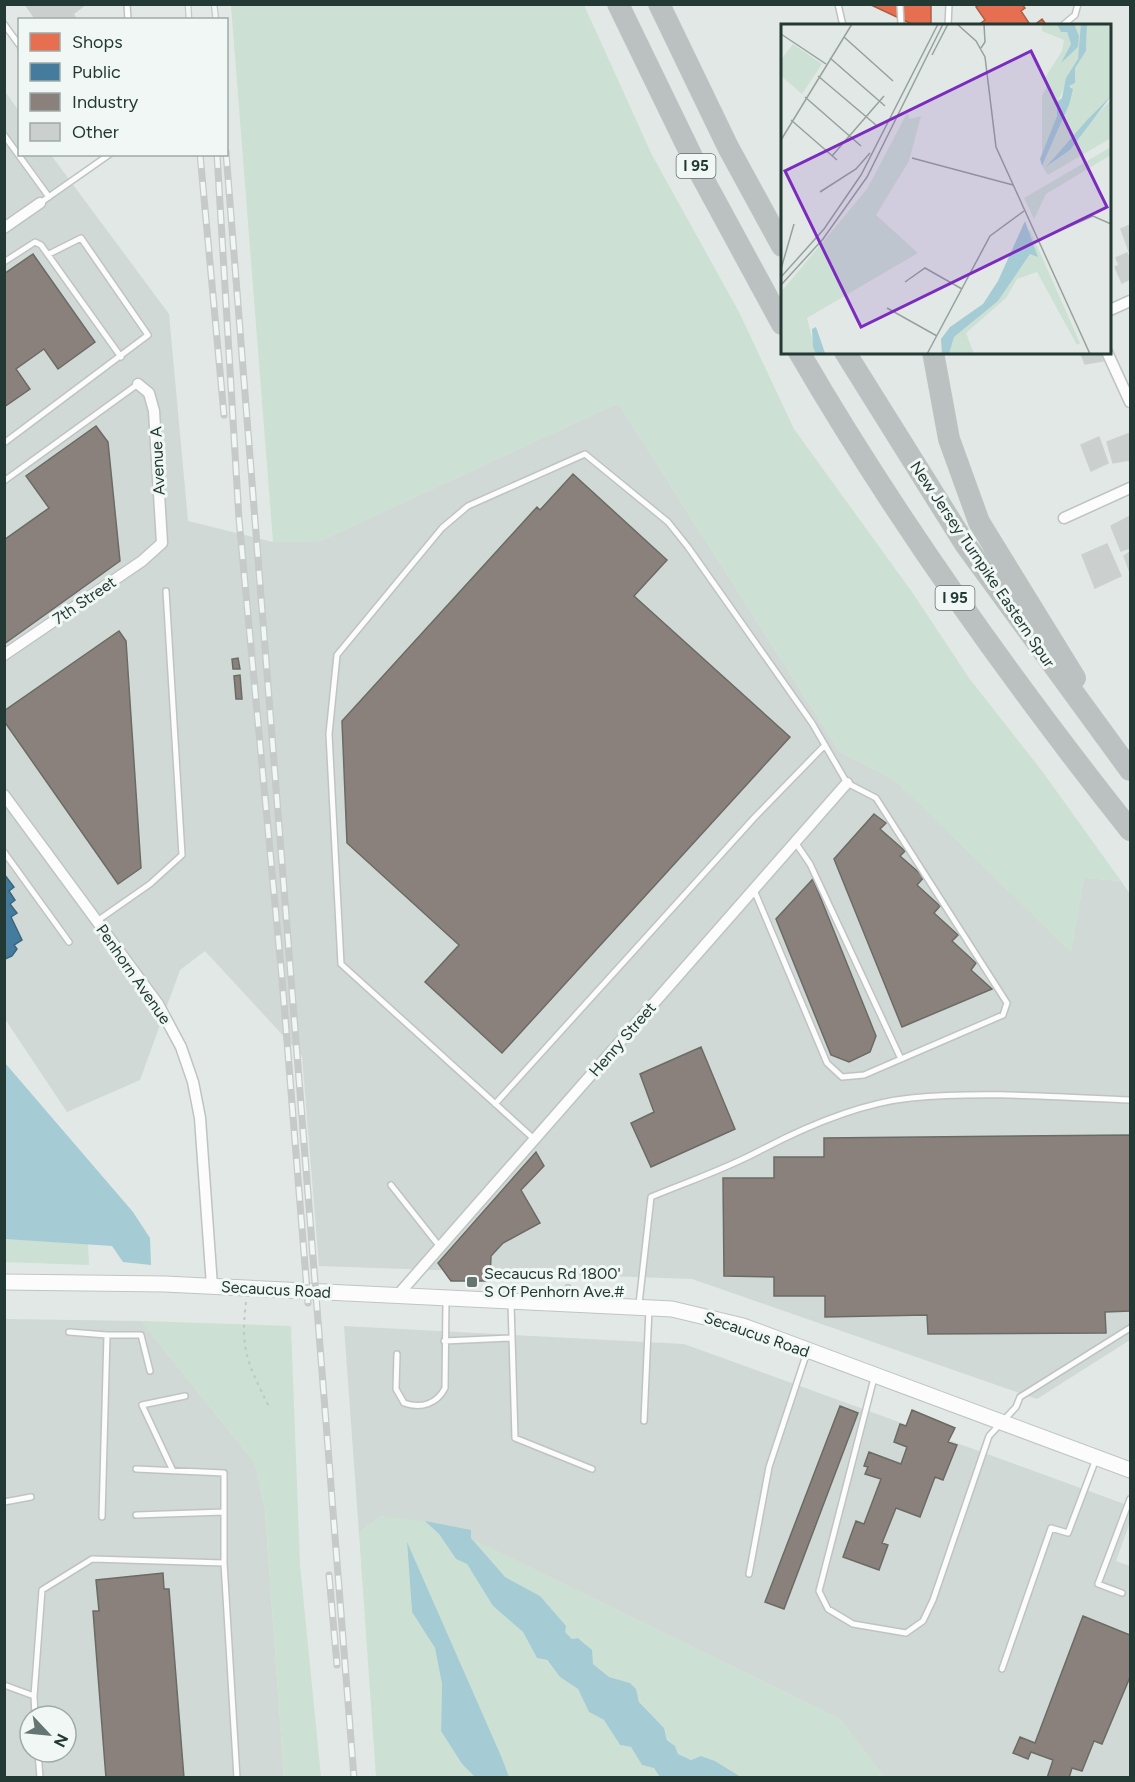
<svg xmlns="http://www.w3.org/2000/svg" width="1135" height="1782" font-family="Figtree,sans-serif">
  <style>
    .built { fill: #d0d9d5; fill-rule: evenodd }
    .green { fill: #cce0d3 }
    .water { fill: #a5cbd4 }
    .shops { fill: #e76f51; stroke: #ac5f48; stroke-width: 1.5 }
    .public { fill: #457b9d; stroke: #3a677e; stroke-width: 1.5 }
    .industry { fill: #8a817c; stroke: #6b6b66; stroke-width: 1.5 }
    .building { fill: #cbd0ce; stroke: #cbd1ce; stroke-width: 1.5 }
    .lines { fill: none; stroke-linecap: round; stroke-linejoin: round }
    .service-casing { stroke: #bfc4c2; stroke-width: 8 }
    .minor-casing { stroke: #bfc4c2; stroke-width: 13 }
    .secondary-casing { stroke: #bfc5c3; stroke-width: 17 }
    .motorway-casing { stroke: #bcc4c1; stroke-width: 22 }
    .path { stroke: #c0c8c5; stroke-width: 2; stroke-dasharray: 3 4.5; stroke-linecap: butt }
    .service { stroke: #fbfcfb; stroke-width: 5 }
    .minor { stroke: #fbfcfb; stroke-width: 10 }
    .secondary { stroke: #fbfcfb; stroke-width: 15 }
    .motorway { stroke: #bac1c0; stroke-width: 20 }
    .rail-casing { stroke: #c6cac9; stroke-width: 7 }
    .rail { stroke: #f0f7f4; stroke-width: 4.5; stroke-dasharray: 14; stroke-linecap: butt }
    .poi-dot { fill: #657672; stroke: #f0f7f4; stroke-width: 2 }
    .labels { text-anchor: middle; stroke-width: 6; stroke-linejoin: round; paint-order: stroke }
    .shield { fill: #f0f7f4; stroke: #60726e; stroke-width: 1.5 }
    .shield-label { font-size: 15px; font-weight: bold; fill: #223934 }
    .street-label { font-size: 16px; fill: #223934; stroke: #f0f7f4 }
    .poi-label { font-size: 16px; fill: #223934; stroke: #f0f7f4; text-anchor: start }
    .inset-road { fill: none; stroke: #95a29e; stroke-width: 1.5 }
    .view { fill: #7b2cbf; fill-opacity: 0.15; stroke: #7b2cbf; stroke-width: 3 }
    .inset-edge { fill: none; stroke: #223934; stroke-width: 3 }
  </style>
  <rect width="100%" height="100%" fill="#e2e8e5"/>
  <!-- built -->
  <path class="built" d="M4,90L19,111L20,154L51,155L169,314L188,521L273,542L320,541L618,403L840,752L896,781L1071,952L1084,878L1121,881L1130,894V1340L1037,1399L692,1279L319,1266L302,1056L205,951L180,970L140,1080L67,1112L5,1019Z
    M5,1319L141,1321L255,1463L265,1510L284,1777L5,1778ZM30,1716H66V1752H30Z
    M344,1326L684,1344L1130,1506V1522L1116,1561L1130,1566V1777H884L840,1719L462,1534L381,1516L359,1533Z"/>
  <!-- green -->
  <path class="green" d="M231,5H584L652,155L739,312L794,429L912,592L969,678L1042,771L1121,881L1084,878L1071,953L896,781L840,752L618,403L320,541L273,542Z
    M4,1239L88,1243L89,1265L5,1262Z
    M141,1321L291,1326L300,1565L321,1777H284L265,1510L255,1463Z
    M381,1516L425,1521L439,1534L456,1559L467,1564L493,1606L523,1632L537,1658L546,1660L560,1677L578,1689L589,1712L604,1720L620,1745L631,1747L642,1765L655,1768L660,1777H509L407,1544L412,1612L435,1648L442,1684L441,1731L462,1764L475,1777H376L359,1533Z
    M471,1538L840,1719L884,1777H741L715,1761L701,1756L691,1760L678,1754L675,1746L667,1739L664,1728L639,1702L636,1690L630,1683L609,1677L593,1664L586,1644L578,1638L572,1639L565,1632V1626L540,1596L505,1578Z"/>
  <!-- water -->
  <path class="water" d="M5,1063L133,1212L150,1238L151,1265L123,1262L112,1246L5,1239Z
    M425,1521L471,1530V1538L505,1577L540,1596L566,1626L565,1632L572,1639L578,1638L592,1650L593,1664L609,1677L630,1683L636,1689L639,1702L664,1728L667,1740L675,1746L678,1754L691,1760L701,1756L715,1761L741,1777H660L654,1768L642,1765L631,1747L620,1745L604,1720L589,1712L578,1689L560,1677L547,1660L537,1658L523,1632L493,1606L467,1564L456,1559L439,1534Z
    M407,1542L501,1756L509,1777H475L462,1764L441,1731L442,1684L435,1648L412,1612Z"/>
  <!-- shops -->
  <path class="shops" d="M869,4H931V26H916Z
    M980,4H1022L1025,8L1021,11L1031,26H977L985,20L976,7Z
    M1042,19L1047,26H1033Z"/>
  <!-- public -->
  <path class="public" d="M4,874L14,887L9,891L15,900L10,904L17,913L11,917L22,940L14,945L17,949L12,956L5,959Z"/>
  <!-- industry -->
  <path class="industry" d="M33,254L95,342L58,369L44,349L16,369L30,389L4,407V274Z
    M96,426L108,442L120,561L4,644V540L49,508L26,476Z
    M573,474L667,560L634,596L790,737L502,1053L425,982L459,945L347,843L342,721L537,507L540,510Z
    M119,631L126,641L141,868L118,884L4,721V711Z
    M238,658L240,669H233L232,659Z
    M240,675L242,699H236L234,676Z
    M874,814L886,823L880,829L905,851L900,856L924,877L917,885L940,906L934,913L958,935L952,941L976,963L971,970L992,989L902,1027L834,859Z
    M813,879L876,1036L870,1052L849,1062L831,1055L776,919Z
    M701,1047L735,1129L651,1167L631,1123L654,1112L640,1074Z
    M1130,1135V1311L1105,1312L1106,1333L928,1334L927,1315L825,1317V1296H774V1277L724,1276L723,1178H774V1157H824V1138Z
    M536,1152L544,1166L521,1190L540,1223L503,1243L491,1256L490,1281H451L438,1263Z
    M840,1406L858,1413L784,1609L765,1602Z
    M912,1410L955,1428L948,1442L957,1445L943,1480L935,1477L920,1517L896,1508L882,1543L888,1545L879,1570L843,1557L856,1521L864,1524L881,1479L865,1474L868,1467L864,1466L869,1452L901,1464L907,1447L894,1442L900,1424L906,1426Z
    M163,1573L164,1589H169L184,1778H106L93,1611H99L96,1580Z
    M1083,1616L1130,1635V1677L1102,1744L1094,1741L1082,1771L1072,1768L1069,1778H1047L1053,1760L1031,1752L1028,1759L1013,1753L1020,1737L1035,1743Z"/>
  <!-- building -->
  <path class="building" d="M25,4H86L73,14L77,20H36Z
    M1130,225V254L1121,229Z
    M1127,253L1130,260V279L1122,283L1115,267L1119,265L1116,258Z
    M1080,352H1099L1103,361L1085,364Z
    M1130,433V463L1129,460L1113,463L1107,442Z
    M1099,437L1108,463L1091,471L1081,445Z
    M1130,516V548L1121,551L1111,526Z
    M1107,544L1121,576L1095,588L1082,555Z
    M1130,552V572L1124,556Z"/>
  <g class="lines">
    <defs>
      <path id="service" d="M127,4L128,20
        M838,4L843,26
        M900,4L901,26
        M4,24L20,46
        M948,26L949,4
        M1062,26L1075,15L1078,4
        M4,135L49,197
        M40,203L110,154
        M4,262L35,242L41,245L121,357
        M4,443L148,335L81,238L49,254
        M4,481L138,384
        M795,842L810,864L901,1059
        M4,852L69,942
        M97,921L150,884L182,855L166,591
        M495,1104L754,818L825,745
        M534,1139L341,964L329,734L337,655L442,528L468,506L585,454L668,522L688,547L812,723L847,783L876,798L1007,1003L1003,1015L864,1075L842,1077L827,1063L754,890
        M391,1185L440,1247
        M566,1301L568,1288
        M511,1303L515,1438L592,1469
        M639,1304L651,1197C687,1182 726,1169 761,1150C805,1127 860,1103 911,1098C983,1091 1058,1097 1130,1100
        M69,1332L107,1335L102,1517
        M107,1335H141L150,1371
        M444,1341L512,1338
        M397,1354L396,1389L404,1403C421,1409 437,1404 445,1388L446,1300
        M874,1378L819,1591L828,1609L853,1624L906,1633L923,1621L933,1600L989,1436L1016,1407L1020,1397L1130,1328
        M644,1421L649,1309
        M136,1469L224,1473V1563L237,1778
        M173,1471L142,1405L185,1396
        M4,1502L31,1497
        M136,1515L224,1512
        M749,1574L769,1467L807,1352
        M1122,1593L1098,1584L1130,1499
        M1002,1669L1051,1528L1068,1533L1096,1459
        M4,1685L34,1696L35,1716
        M34,1696L42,1590L92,1559L224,1563
        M38,1752L40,1778"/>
      <path id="minor" d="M4,228L40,203
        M1110,310L1130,301
        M1107,352L1130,402
        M1064,518L1130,488
        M4,655L142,561L162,543L154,411L149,393L138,384
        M4,795L158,1004L181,1047L193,1082L200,1118L212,1286
        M397,1296L847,783"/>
      <path id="secondary" d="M4,1282L165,1284L672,1309L743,1326L1130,1470"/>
      <path id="motorway" d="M618,4L700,173L782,324
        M659,4L728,147L782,246
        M799,352C897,521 1009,677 1130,830
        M845,352L965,544L1130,770
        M933,352L949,439L979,522L1075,678"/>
    </defs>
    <!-- service casing -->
    <use href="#service" class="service-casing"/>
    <!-- minor casing -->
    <use href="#minor" class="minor-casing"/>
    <!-- secondary casing -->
    <use href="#secondary" class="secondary-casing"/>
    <!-- motorway casing -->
    <use href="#motorway" class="motorway-casing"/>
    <!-- path -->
    <path class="path" d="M246,1302C240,1352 248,1363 269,1407"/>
    <!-- service -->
    <use href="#service" class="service"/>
    <!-- minor -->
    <use href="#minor" class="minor"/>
    <!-- secondary -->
    <use href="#secondary" class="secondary"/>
    <!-- motorway -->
    <use href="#motorway" class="motorway"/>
    <defs>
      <path id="rail" d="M188,4L189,20
        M214,4L216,20
        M226,152L354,1778
        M200,154L224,415
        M217,154L239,519L282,979L308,1303
        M329,1575L337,1665"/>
    </defs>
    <!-- rail casing -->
    <use href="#rail" class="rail-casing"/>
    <!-- rail -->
    <use href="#rail" class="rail"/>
  </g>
  <!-- markers -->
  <rect class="poi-dot" x="466" y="1276" width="12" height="12" rx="3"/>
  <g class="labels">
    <!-- shield labels -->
    <g class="shield">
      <rect x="676.5" y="154" width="39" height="24" rx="4.5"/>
      <rect x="935.5" y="586" width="39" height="24" rx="4.5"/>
    </g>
    <g class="shield-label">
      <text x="696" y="171">I 95</text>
      <text x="955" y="603">I 95</text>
    </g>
    <!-- street labels -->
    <g class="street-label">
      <text transform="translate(157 461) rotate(-93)" y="6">Avenue A</text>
      <text transform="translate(983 564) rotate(56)" y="6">New Jersey Turnpike Eastern Spur</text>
      <text transform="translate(84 600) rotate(-34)" y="6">7th Street</text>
      <text transform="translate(134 974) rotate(55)" y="6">Penhorn Avenue</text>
      <text transform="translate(622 1039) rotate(-49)" y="6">Henry Street</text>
      <text transform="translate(276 1289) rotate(3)" y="6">Secaucus Road</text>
      <text transform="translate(757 1334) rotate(19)" y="6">Secaucus Road</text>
    </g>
    <!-- poi labels -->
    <g class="poi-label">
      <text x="484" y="1279">Secaucus Rd 1800'<tspan x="484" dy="18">S Of Penhorn Ave.#</tspan></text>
    </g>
  </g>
  <!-- overview -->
  <g transform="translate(781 24)">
    <rect width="330" height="330" fill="#e2e8e5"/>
    <path d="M261,0H276L286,8L290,20L282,36L297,23L293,0H300L301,11L297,35L276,79V92L261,135V72L266,61L265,52L281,27L283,16L261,7ZM306,0H330V72L267,142L289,126L297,111L330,76V114L267,151L261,142L288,81L291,63L287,62L294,59V43L305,27ZM12,20L41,40L21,70L0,52V36ZM126,89L129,95L140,92L128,137L95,191L137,229L26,294L35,330H0V268L86,165ZM330,123V131L265,170L253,195L243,174ZM249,206L299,319L296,321L256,248L236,255L225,274L185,309L193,330H168L173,313L217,277L249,230L256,231L246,207Z" fill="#cce0d3"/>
    <path d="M276,0H293L298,12L297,23L280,39L290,20L286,8H280ZM300,0H306L305,27L294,44V59L288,62L292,65L288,81L261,142L259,135L276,92V78L281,74L285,54L297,35ZM330,72L289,126L265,143L307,95ZM244,197L257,233L249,230L217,277L173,313L168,330H161L160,315L169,303L202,280L217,257ZM35,303L44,329V330H35L32,323L31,305Z" fill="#a5cbd4"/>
    <path class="inset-road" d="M176,0L195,17L204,33L215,123L309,330M0,10L45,40M63,13L112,57M200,24L204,18L203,0M151,31L167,0M49,34L104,82M37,52L95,101M24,73L80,122M10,96L56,136M0,116L71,0M51,132L103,72M131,134L232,161M39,168L75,145L89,129M257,216L312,192L330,200M0,245L13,200M0,253L43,205L80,151L157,0M124,258L144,244L181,265M0,261L42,215L86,153L162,0M106,284L156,312M146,330L209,212L243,187"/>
    <path class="view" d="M250,27L326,183L80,303L4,147Z"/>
    <rect width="330" height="330" class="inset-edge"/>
  </g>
  <!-- border -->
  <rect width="1135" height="1782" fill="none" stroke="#223934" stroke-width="12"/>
  <!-- legend -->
  <rect x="18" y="18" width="210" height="138" fill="#f0f7f4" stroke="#9eaba7" stroke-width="1.5"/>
  <rect x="30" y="33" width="30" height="18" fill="#e76f51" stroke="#9eaba7" stroke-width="1.5"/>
  <text x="72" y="48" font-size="18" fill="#223934">Shops</text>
  <rect x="30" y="63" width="30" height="18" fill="#457b9d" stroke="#9eaba7" stroke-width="1.5"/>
  <text x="72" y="78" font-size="18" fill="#223934">Public</text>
  <rect x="30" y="93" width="30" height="18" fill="#8a817c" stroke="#9eaba7" stroke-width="1.5"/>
  <text x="72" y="108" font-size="18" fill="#223934">Industry</text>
  <rect x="30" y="123" width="30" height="18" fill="#cbd0ce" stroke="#9eaba7" stroke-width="1.5"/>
  <text x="72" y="138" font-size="18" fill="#223934">Other</text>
  <!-- north arrow -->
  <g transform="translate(48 1734) rotate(116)"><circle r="28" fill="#f0f7f4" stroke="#9eaba7" stroke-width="1.5"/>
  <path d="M0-4.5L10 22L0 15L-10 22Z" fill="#657672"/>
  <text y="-9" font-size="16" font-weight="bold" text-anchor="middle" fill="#223934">N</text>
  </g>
</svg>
